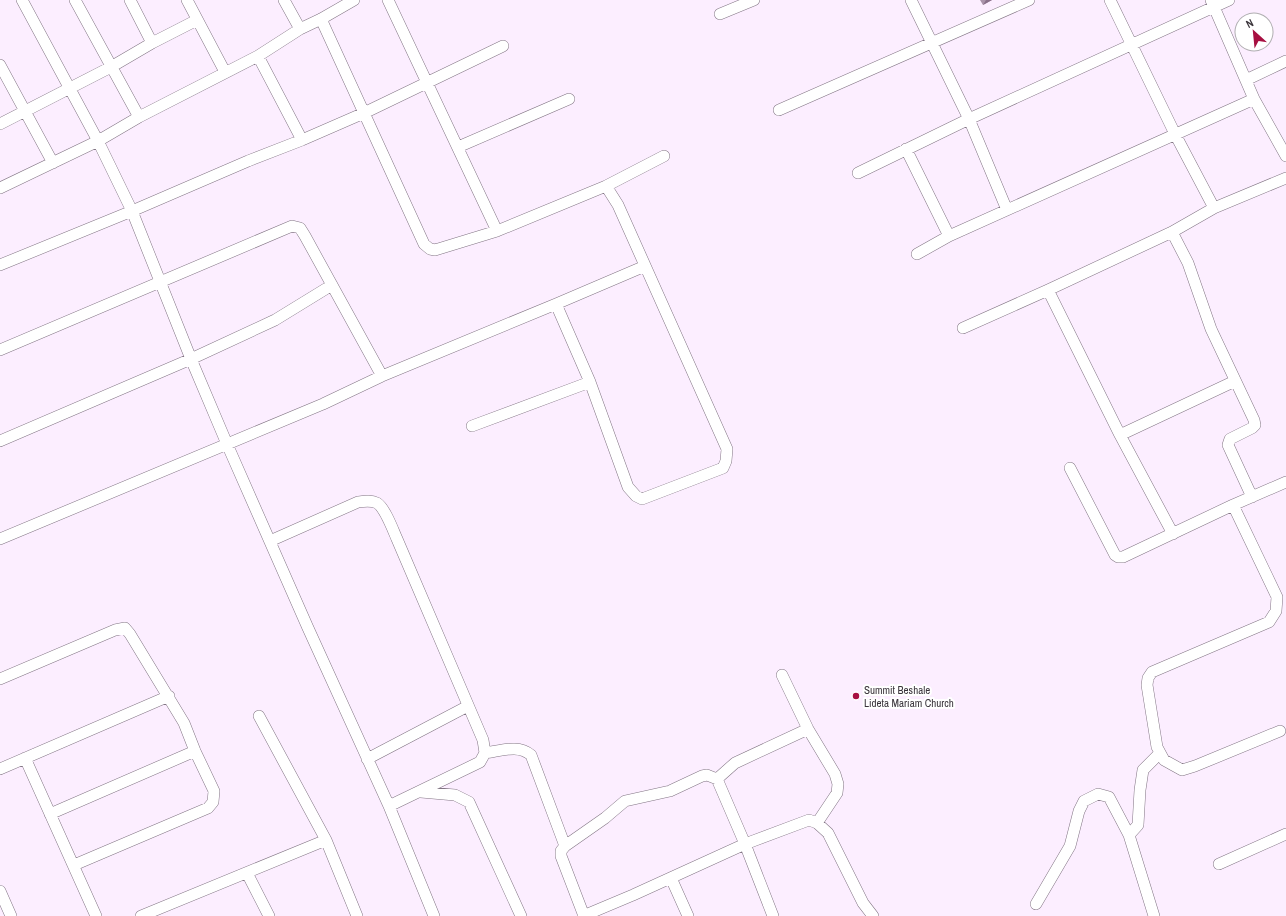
<svg xmlns="http://www.w3.org/2000/svg" width="1286" height="916" font-family="'Archivo Narrow',sans-serif">
  <style>
    .lines { fill: none; stroke-linecap: round; stroke-linejoin: round }
    .minor-casing { stroke: #827584; stroke-width: 12 }
    .minor { stroke: #fff; stroke-width: 11 }
    .wall { fill: #aa94aa }
    .shaded-wall { fill: #897089 }
    .poi-dot { fill: #a70f41; stroke: #fff; stroke-width: 1.5 }
    .labels { text-anchor: middle; stroke-width: 4; stroke-linejoin: round; paint-order: stroke }
    .poi-label { font-size: 11px; fill: #3a343b; stroke: #fff; text-anchor: start }
  </style>
  <rect width="100%" height="100%" fill="#fceeff"/>
  <g class="lines">
    <defs>
      <path id="minor" d="M22,0L98,141L132,211L191,359L227,444L308,628L389,806L434,916
        M75,0L139,117
        M130,0L152,43
        M187,0L225,72
        M284,0L300,29
        M388,0L497,231
        M911,0L969,119L1007,210
        M1110,0L1175,134L1214,208
        M1211,0L1254,99L1286,156
        M720,14L754,0
        M321,19L424,244L430,249L435,250L497,231L606,186L618,205L727,449L726,461L723,468L642,499L636,496L628,487L590,382L556,304
        M258,56L302,140
        M0,65L53,163
        M1246,80L1286,61
        M779,110L1029,0
        M0,124L111,67L152,43L197,20
        M458,147L569,99
        M906,149L949,236
        M858,173L969,119L1229,0
        M606,186L664,156
        M0,188L98,141L139,117L258,56L300,29L321,19L354,0
        M1172,232L1188,263L1211,329L1254,420L1255,425L1252,428L1230,439L1228,445L1252,497
        M917,254L949,236L1254,99
        M0,265L132,211L248,161L302,140L364,113L503,46
        M1048,290L1120,435L1173,534
        M963,328L1048,290L1172,232L1214,208L1286,178
        M0,350L292,226L300,228L305,236L382,376
        M472,426L590,382
        M1120,435L1235,381
        M0,441L191,359L275,320L332,285
        M1070,468L1115,555L1118,557H1123L1233,505L1286,482
        M1233,505L1277,597L1276,611L1269,622L1152,672L1148,678L1147,685L1157,747L1164,760L1182,770L1195,766L1280,731
        M0,539L323,404L382,376L556,304L645,266
        M270,541L358,502C365,501 371,500 377,503C385,508 393,530 397,539L483,740L485,753L480,762L389,806
        M782,675L808,729L835,774L838,784L837,793L817,823
        M0,679L115,630L125,628L130,634L184,723L195,751L214,791L213,802L208,808L74,865
        M259,716L326,840L357,916
        M485,753C501,751 518,744 531,755L565,846
        M25,758L96,916
        M367,759L468,706
        M0,769L169,696
        M717,779L735,763L808,729
        M421,792L455,795L469,802L521,916
        M50,814L195,751
        M1129,835L1138,825L1140,790L1143,770L1160,753
        M1219,864L1286,834
        M247,873L269,916
        M671,878L688,916
        M0,891L11,916
        M1036,904L1070,846L1079,811L1084,801L1098,794L1109,797L1129,835L1154,916
        M141,916L326,840
        M583,916L633,895L745,844L809,820L817,823L828,833L863,903L873,916
        M584,916L561,856V851L565,846L605,818L625,801L670,791L702,776L707,775L717,779L745,844L773,916"/>
    </defs>
    <!-- minor casing -->
    <use href="#minor" class="minor-casing"/>
    <!-- minor -->
    <use href="#minor" class="minor"/>
  </g>
  <!-- wall -->
  <path class="wall" d="M980,0H992L983,5Z"/>
  <!-- shaded-wall -->
  <path class="shaded-wall" d="M986,0H992L983,5Z"/>
  <!-- markers -->
  <circle class="poi-dot" cx="856" cy="696" r="4"/>
  <g class="labels">
    <!-- poi labels -->
    <g class="poi-label">
      <text x="864" y="694">Summit Beshale<tspan x="864" dy="13">Lideta Mariam Church</tspan></text>
    </g>
  </g>
  <!-- north arrow -->
  <g transform="translate(1254 32) rotate(333)"><circle r="19" fill="#ffffff" stroke="#b0aeb1"/>
  <path d="M0-3L7 15L0 10L-7 15Z" fill="#a70f41"/>
  <text y="-6" font-size="11" font-weight="bold" text-anchor="middle" fill="#3a343b">N</text>
  </g>
</svg>
